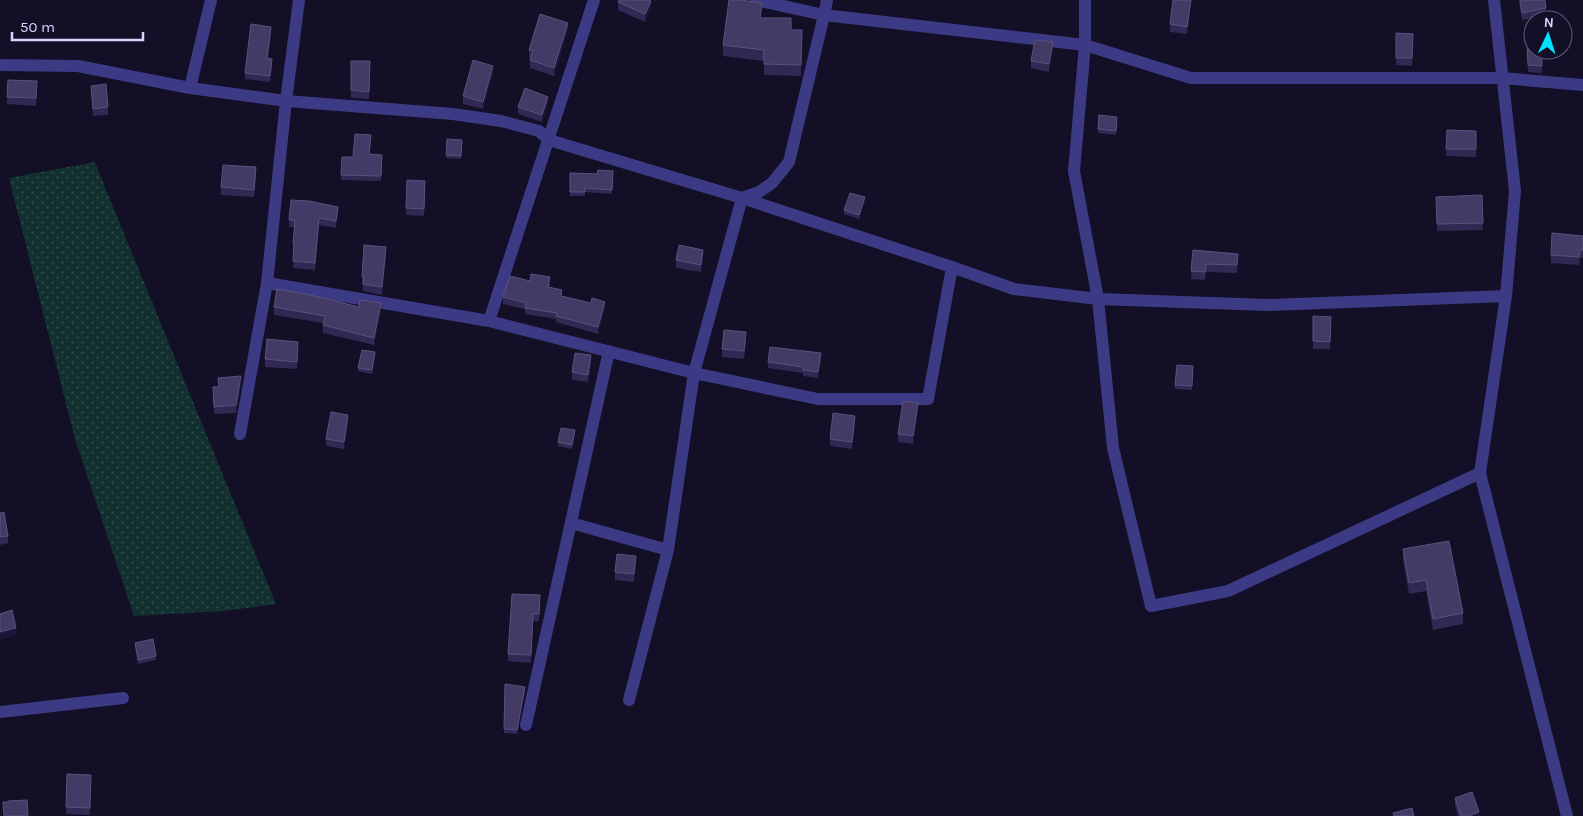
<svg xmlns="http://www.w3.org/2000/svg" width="1583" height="816" font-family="Karla,sans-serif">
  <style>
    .grass { fill: url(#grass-dots) }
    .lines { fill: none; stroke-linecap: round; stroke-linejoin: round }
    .minor { stroke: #3d3a85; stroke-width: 12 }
    .wall { fill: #312854 }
    .shaded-wall { fill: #1d163a }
    .building { fill: #433a66; stroke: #5a527e }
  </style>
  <defs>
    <pattern id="grass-dots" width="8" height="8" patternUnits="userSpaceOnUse" patternTransform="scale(1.25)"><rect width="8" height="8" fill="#12302f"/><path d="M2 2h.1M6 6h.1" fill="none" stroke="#344d4e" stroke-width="1.8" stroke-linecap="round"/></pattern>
  </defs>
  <rect width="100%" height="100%" fill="#130f26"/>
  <!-- grass -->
  <path class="grass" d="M95,162V163L276,604L224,611L134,616L75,439L9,178Z"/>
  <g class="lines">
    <!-- minor -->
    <path class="minor" d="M756,0L824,15L1085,45L1191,78H1502L1583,85
      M1085,0V45L1074,171L1098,299L1113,448L1151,606L1228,591L1480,473
      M1494,0L1515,191L1506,296L1480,473L1567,816
      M0,65L78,66L190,88L286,101L453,114L501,121L539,131L549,140L742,198L952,267L1014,289L1098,299L1268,305L1506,296
      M190,88L211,0
      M267,283L489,321L694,373L818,399H928L952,267
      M489,321L594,0
      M240,434L267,283L286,101L299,0
      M571,523L668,550
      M629,700L668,550L694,373L742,198L759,192L772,183L789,162L824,15L827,0
      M0,712L123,698
      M526,725L609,351"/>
  </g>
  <!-- wall -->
  <path class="wall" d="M1191,0L1187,34L1170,32V24Z
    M1519,0H1545L1546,8V16L1522,20Z
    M618,2L651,8L645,22L618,10Z
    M762,14L761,18L791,30H802L801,76L764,75V61L723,56V45Z
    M568,30L554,76L530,68V60L531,58L529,57V50Z
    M271,33L268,59L272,65L270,82L245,79V73Z
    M1396,33L1413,34L1412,66L1396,65Z
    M1527,43L1542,50V73L1528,72Z
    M1053,50L1049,72L1031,68V61Z
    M351,61H370L369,99L351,98Z
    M493,73L483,109L463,104V96Z
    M91,86L108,107V115L93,116Z
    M37,89L36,106L7,104V97Z
    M548,104L542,122L518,114V107Z
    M1117,121L1116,135L1098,133V129Z
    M1447,130L1476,131V157L1446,156Z
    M447,139L462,140L461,159L446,158Z
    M371,140L369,154L382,155L381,181L341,180L342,157H353Z
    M613,171L612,194L585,192V196H570V173L597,174Z
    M256,175L254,197L221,195V187Z
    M407,180L425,181L424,216L406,215Z
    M1482,195L1483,230L1437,231L1436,197Z
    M865,201L859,219L844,214V210Z
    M338,214L336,228L319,225L315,270L293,268L294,251H293V244L294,227H289V220Z
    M1583,236V258H1580L1579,265L1551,263V255Z
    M1193,250L1238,254L1237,273L1206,272L1205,280L1191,279Z
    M386,254L382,295L363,291V285L362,284V277Z
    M703,257L701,272L676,268V260Z
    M530,281L550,284L549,287L562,296L605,308L598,334L556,322V319L525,314V309L503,304V297Z
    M274,307H359L381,311L374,345L323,333V323L274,315Z
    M1313,316L1331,317L1330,349H1313Z
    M746,340L744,359L722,357V349Z
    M298,350L297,369L265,367V359Z
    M375,356L372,374L358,371V368Z
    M821,359L818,378L803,376V373L768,368V362Z
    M591,363L588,382L572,380V372Z
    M1193,366L1192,390L1175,389V385Z
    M218,378L241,384L236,413L214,414L213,387H218Z
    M918,410L913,444L898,442V434Z
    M348,423L344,449L326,446V439Z
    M855,423L852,449L830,446V439Z
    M575,434L572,449L558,446V442Z
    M0,513L8,536V543L0,545Z
    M1403,549L1463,613V624L1433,630L1426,591L1409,594L1403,560Z
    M636,563L634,582L615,580V572Z
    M540,603L539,621H533L531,663L508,661V654Z
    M135,643L156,656V660L138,664Z
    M525,691L517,734L504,733V729Z
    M67,774L91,775L90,815L66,814Z
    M1455,798L1479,816H1458L1455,806Z"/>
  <!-- shaded-wall -->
  <path class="shaded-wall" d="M1191,0V2L1187,34V27Z
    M651,1V8L645,22V14Z
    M762,3V14L760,29V18Z
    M568,23V30L554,76V68Z
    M271,27V33L267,65V58Z
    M1053,42V50L1049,72V64Z
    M493,66V73L483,109V102Z
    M548,97V104L542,122V115Z
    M865,197V201L859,219V215Z
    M338,207V214L336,228V221Z
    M319,218V225L315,270V263Z
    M386,247V254L382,295V287Z
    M703,250V257L701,272V265Z
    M605,302V308L598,334V327Z
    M381,303V311L374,345V338Z
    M821,353V359L818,378V372Z
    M591,355V363L588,382V375Z
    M241,376V384L236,413V405Z
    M918,403V410L913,444V436Z
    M348,415V423L344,449V442Z
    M855,416V423L852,449V442Z
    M636,556V563L634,582V574Z
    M16,628V635L0,640V632Z
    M525,687V691L517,734V730Z
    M1479,812V816H1468Z"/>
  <!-- building -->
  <path class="building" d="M619,0H649L651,1L645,14L618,2Z
    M729,0H741L762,3L760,18H791V30H802L801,65L764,64V50L723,45Z
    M1173,0H1191L1187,27L1170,24Z
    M1520,0H1545L1546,8L1522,13Z
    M540,14L568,23L554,68L530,60L533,51L529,50Z
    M251,24L271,27L267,58L272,59L270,76L245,73Z
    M1396,33L1413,34L1412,58H1396Z
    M1035,40L1053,42L1049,64L1031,61Z
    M1527,43H1533V50H1542V66L1528,65Z
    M473,60L493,66L483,102L463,96Z
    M351,61H370L369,92L351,90Z
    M8,80L37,81L36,98L7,97Z
    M106,84L108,107L93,109L91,86Z
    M525,88L548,97L542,115L518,107Z
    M1099,115L1117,117L1116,131L1098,129Z
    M1447,130L1476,131V149H1446Z
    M355,134L371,135L369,154L382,155L381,176L341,175L342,157H353Z
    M447,139L462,140L461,156L446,155Z
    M223,165L256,167L254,190L221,187Z
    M598,170L613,171L612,190L585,188V192H570V173L597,174Z
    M407,180L425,181L424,209L406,208Z
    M850,193L865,197L859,215L844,210Z
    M1482,195L1483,223L1437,224L1436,197Z
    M291,200L309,201L338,207L336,221L319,218L315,263L293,261L294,244H293L295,220H289Z
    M1552,233L1583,236V250H1580L1579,257L1551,255Z
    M364,245L386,247L382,287L363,284L364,277H362Z
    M679,245L703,250L701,265L676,260Z
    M1193,250L1238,254L1237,265L1206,264L1205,272L1191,271Z
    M531,274L550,277L548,287L562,290L561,296L591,303L592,298L605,302L598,327L556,316L557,313L525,308L526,303L503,297L510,276L530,281Z
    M277,289L310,295L359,307L360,300L381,303L374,338L323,325L325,316L274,307Z
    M1313,316L1331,317L1330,342L1313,341Z
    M724,330L746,332L744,351L722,349Z
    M267,339L298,342L297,362L265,359Z
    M770,347L821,353L818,372L803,370V367L768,362Z
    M362,350L375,352L372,370L358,368Z
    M575,353L591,355L588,375L572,372Z
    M1177,365L1193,366L1192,386L1175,385Z
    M241,376L236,405L214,407L213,387H219L218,378Z
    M903,401L918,403L913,436L898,434Z
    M331,412L348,415L344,442L326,439Z
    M833,413L855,416L852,442L830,439Z
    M561,428L575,430L572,445L558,442Z
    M4,512L8,536L0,537V513Z
    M1449,541L1463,613L1433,619L1426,580L1409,583L1403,549Z
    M617,554L636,556L634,574L615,572Z
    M512,594L540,595L539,614H533L531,655L508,654Z
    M12,610L16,628L0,632V614Z
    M153,639L156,656L138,660L135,643Z
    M505,684L525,687L517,730L504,729Z
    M67,774L91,775L90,808L66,807Z
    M1472,792L1479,812L1468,816H1461L1455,798Z
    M27,800L28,816H4L3,802H8V801Z
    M1412,808L1414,816H1394L1393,813Z"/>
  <!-- north arrow -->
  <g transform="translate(1548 35) rotate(4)"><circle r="24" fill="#130f26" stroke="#625e7d"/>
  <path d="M0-4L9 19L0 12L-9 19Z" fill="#00e5ff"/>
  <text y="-8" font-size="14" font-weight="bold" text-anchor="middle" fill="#d9d4ff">N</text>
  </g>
  <!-- scale -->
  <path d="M12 32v8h131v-8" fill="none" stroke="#d9d4ff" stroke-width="2.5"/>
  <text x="20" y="32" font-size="15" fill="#d9d4ff" stroke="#130f26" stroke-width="4" paint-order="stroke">50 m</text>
</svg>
